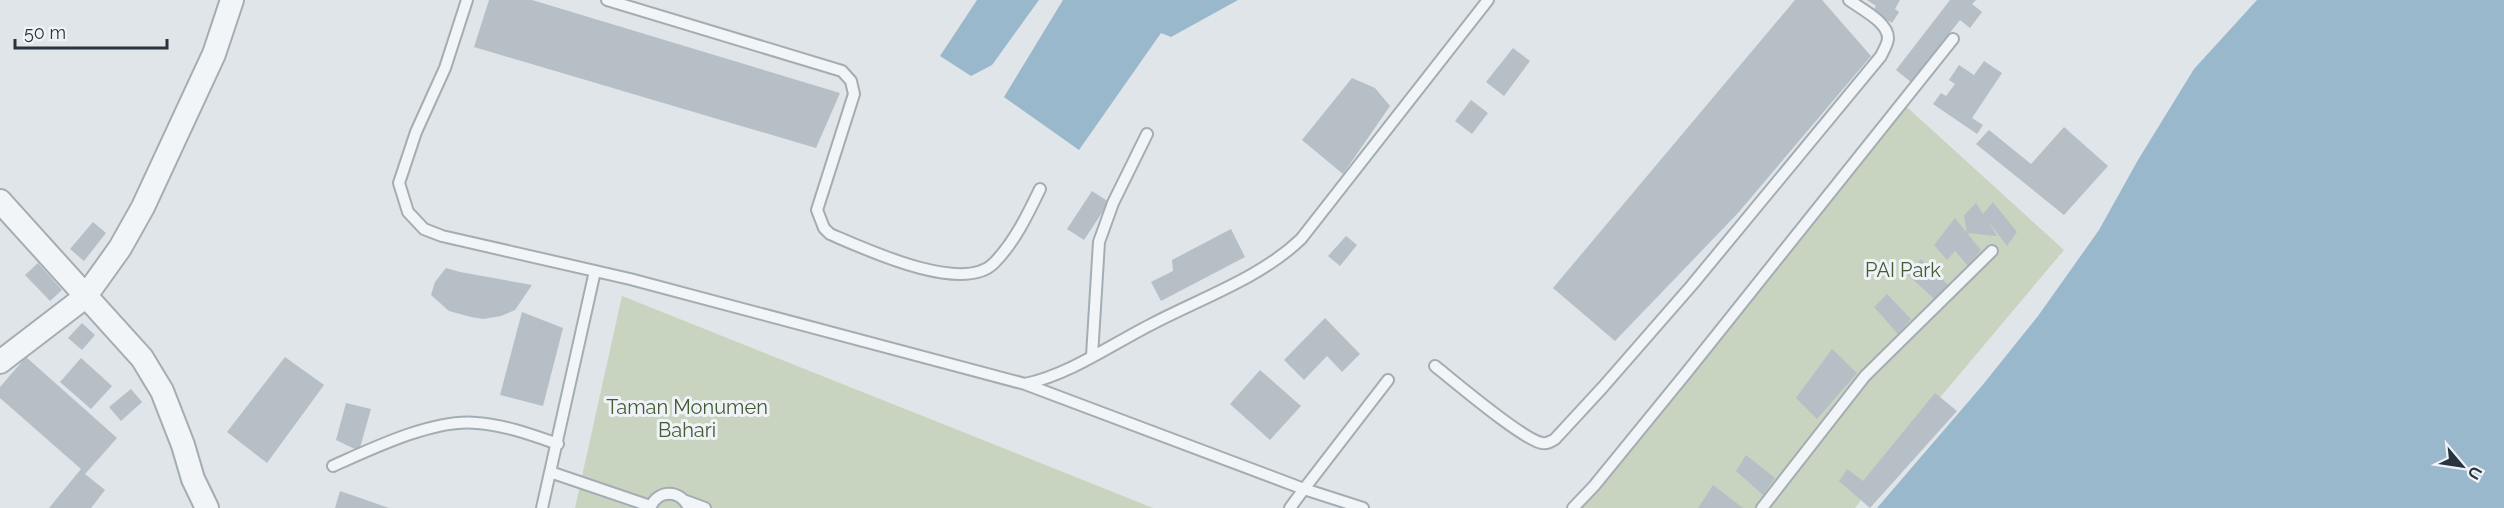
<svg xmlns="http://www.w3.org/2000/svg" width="2504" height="508" font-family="Raleway,sans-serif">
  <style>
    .green { fill: #c8d3c0 }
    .water { fill: #99b8cb }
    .building { fill: #b6bfc6 }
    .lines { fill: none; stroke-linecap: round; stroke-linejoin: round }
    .service-casing { stroke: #a4adb3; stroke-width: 14 }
    .minor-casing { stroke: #a4adb3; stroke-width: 26 }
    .service { stroke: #f2f5f7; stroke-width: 10 }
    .minor { stroke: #f2f5f7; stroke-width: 22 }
    .labels { text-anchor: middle; stroke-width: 6; stroke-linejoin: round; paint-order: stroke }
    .park-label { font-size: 20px; fill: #425d34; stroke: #eff3f7 }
  </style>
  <rect width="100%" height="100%" fill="#dfe5e9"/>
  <!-- green -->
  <path class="green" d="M1898,99L2064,250L1932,407L1855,508H1571Z
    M622,296L1153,508H575Z"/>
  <!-- water -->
  <path class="water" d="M977,0H1039L992,65L971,76L940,56Z
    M1063,0H1238L1171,37L1161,33L1079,150L1004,97Z
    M2257,0H2504V508H1877L1981,387L2038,316L2099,230L2138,160L2194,69Z"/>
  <!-- building -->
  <path class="building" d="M489,0H532L840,93L816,148L474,47Z
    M1795,0H1822L1871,56L1738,213L1615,341L1553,288Z
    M1867,0H1900L1895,9L1899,12L1892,23L1873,11L1876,6Z
    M1950,0H1976L1972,4L1982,12L1970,28L1960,20L1911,82L1896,70Z
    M1513,48L1530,61L1504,96L1486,82Z
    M1984,61L2002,73L1972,118L1983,125L1977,134L1933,104L1941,93L1946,96L1955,84L1949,80L1959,65L1974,75Z
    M1352,78L1375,88L1390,106L1343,174L1302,140Z
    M1471,100L1488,113L1472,134L1455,121Z
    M2064,127L2108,166L2064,215L1976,144L1989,130L2031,164Z
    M1092,191L1109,202L1084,240L1067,229Z
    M1993,202L2017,232L2007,246L1988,221L1997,236L1967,233L1981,250L1968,266L1955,251L1947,260L1934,245L1955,218L1967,233L1964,215L1976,203L1983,214Z
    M93,222L106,233L84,261L70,249Z
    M1231,229L1245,257L1161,301L1151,282L1173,271L1172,260Z
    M1346,236L1357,245L1340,266L1328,256Z
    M1921,259L1948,285L1934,299L1907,274Z
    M38,263L62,290L50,301L25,275Z
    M446,268L460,272L532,285L515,310L501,316L483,319L471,317L449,311L431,295L435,282Z
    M1887,294L1911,319L1898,334L1874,307Z
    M522,312L563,328L543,406L500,395Z
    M1325,318L1360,354L1342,372L1327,356L1304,380L1284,360Z
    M82,323L95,335L82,350L68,338Z
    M1832,349L1857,373L1817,419L1796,398Z
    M26,357L117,438L85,474L105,490L91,508H49L81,469L0,398V387Z
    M285,357L324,385L267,463L227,432Z
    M81,358L112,386L91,409L60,382Z
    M1260,370L1301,406L1270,440L1230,404Z
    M131,389L142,402L121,421L109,407Z
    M1935,393L1957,411L1870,508L1839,481L1847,469L1863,481Z
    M346,403L371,409L359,451L336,440Z
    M1746,455L1775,478L1763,495L1736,471Z
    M1713,485L1743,508H1698Z
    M340,491L389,508H335Z"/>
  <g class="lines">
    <defs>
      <path id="service" d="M467,0L445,68L416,132L399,183L408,212L424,229L442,236L630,279L1025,384C1071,374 1112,344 1154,323C1204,297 1260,278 1301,239L1488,0
        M607,0L842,71L851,81L854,94L817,210L824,228L830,234C865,249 963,295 994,263C1014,243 1028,214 1040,189
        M1092,356L1099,242L1113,203L1147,134
        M1435,366C1454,381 1523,440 1542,443C1547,444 1550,442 1555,439L1603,387L1692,285L1881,56C1883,51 1888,44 1888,38C1888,22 1861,9 1849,0
        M1025,384L1304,489L1388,380
        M333,466C371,449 435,418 477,423C505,425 532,435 558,444
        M550,472L650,506
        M686,501L705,508
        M542,508L595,271
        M650,508C658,489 680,489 689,508
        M1290,508L1304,489L1363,508
        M1573,508L1594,486L1687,372L1953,39
        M1762,508L1865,376L1992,251"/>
      <path id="minor" d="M0,201L142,358L162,391L183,445L193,479L207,508
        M0,362L85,297L120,248L143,207L214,54L232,0"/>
    </defs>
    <!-- service casing -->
    <use href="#service" class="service-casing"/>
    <!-- minor casing -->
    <use href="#minor" class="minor-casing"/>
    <!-- service -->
    <use href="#service" class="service"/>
    <!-- minor -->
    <use href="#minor" class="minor"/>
  </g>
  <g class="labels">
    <!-- park labels -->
    <g class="park-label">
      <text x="1903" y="277">PAI Park</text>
      <text x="687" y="414">Taman Monumen<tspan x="687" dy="23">Bahari</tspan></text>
    </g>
  </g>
  <!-- north arrow -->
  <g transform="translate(2462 466) rotate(119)" stroke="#eff3f7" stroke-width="4.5" paint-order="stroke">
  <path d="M0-4.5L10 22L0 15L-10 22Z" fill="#283541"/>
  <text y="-9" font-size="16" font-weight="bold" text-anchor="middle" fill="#283541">U</text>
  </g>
  <!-- scale -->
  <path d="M15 39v9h152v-9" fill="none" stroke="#283541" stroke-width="3"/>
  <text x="24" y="39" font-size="18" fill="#283541" stroke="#eff3f7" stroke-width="4.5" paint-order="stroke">50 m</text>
</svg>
